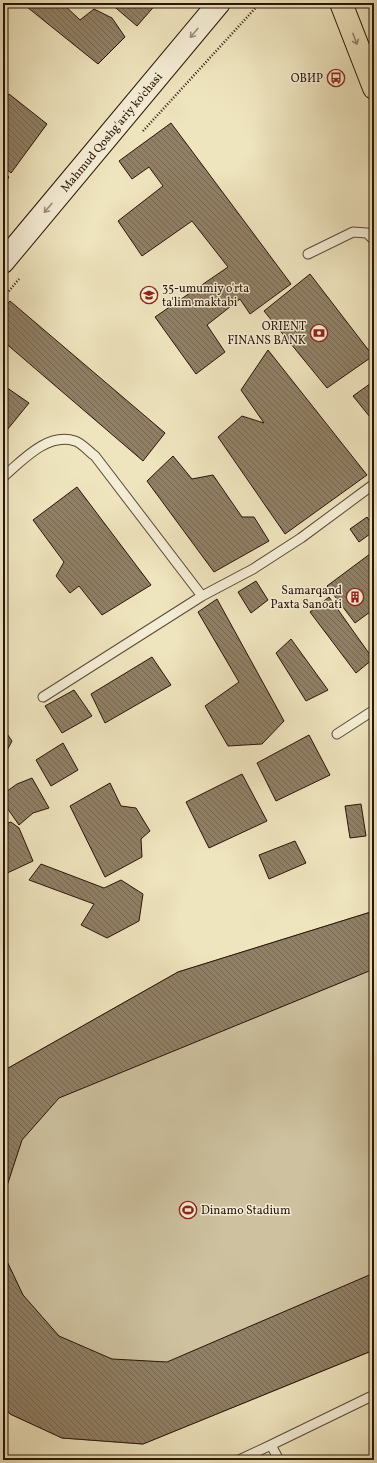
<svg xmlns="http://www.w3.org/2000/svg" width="377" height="1463" font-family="Vollkorn,serif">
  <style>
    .green { fill: #cdc19f; stroke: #7c6a53 }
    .building { fill: url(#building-back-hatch); stroke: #2a1407 }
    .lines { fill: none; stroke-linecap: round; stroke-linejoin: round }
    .lane-casing { stroke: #5b4835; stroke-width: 11 }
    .secondary-casing { stroke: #2a1407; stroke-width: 24 }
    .primary-casing { stroke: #2a1407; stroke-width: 24 }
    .path { stroke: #2a1407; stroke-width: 2.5; stroke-dasharray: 1 2; stroke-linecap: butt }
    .lane { stroke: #f4edd5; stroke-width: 9 }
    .secondary { stroke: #f4edd5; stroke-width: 22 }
    .primary { stroke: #eee4be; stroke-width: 22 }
    .oneway { stroke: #998b78 }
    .oneway2 { stroke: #96866c }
    .labels { text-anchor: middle; stroke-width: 3; stroke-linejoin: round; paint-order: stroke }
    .poi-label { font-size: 12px; fill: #2a1407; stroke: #f4edd5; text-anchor: end }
    .street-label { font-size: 12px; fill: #2a1407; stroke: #f4edd5 }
  </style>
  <defs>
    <pattern id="building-back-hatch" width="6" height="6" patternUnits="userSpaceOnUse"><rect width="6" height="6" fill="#908066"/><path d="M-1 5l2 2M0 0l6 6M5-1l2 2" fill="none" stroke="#766852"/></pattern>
  </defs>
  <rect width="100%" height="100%" fill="#eee4be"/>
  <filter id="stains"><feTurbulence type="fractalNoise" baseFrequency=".005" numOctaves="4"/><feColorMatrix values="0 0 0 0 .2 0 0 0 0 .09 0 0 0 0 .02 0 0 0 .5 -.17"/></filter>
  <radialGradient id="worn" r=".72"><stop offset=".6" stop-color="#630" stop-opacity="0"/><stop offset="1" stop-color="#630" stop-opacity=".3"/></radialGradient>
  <!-- green -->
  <path class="green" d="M374,911V1350L143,1444L62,1438L10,1414L3,1405V1071L178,972Z"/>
  <!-- building -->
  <path class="building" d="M22,3H62L80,20L94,9L112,18L125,37L98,64Z
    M110,3H157L137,26Z
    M3,88L8,92L3,99Z
    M9,94L47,124L11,173L3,166V101Z
    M171,123L291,284L250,314L240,299L207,325L225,352L196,374L155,317L228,267L192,221L142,256L118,221L163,186L149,167L132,179L119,161Z
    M3,172L9,177L3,185Z
    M310,274L373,356L327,388L264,311Z
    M10,301L165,433L143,461L3,341V309Z
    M268,350L367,475L285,534L218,437L242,416L264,423L241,390Z
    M374,381V422L353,396Z
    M3,385L29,403L3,435Z
    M374,434V444L369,438Z
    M173,456L192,479L213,475L242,517H254L269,541L214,572L147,481Z
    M77,487L151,585L102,615L79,586L70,593L56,576L64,562L33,520Z
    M367,517L374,529V531L359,542L350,529Z
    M374,551V609L355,623L327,586Z
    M256,581L268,600L251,613L238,592Z
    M329,597L373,659L356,673L310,612Z
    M217,599L284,721L262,744L228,746L205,706L239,682L198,612Z
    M291,639L328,690L306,701L276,653Z
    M152,657L171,685L105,723L91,694Z
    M74,690L92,716L62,733L45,706Z
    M3,728L12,741L3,758Z
    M309,735L330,775L276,801L257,763Z
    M63,743L78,770L51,786L36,760Z
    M242,774L267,821L209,848L186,802Z
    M32,778L49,808L33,813L19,825L3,802V794L17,784Z
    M110,783L121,806L136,808L150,831L141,839L142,857L105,877L70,806Z
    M361,804L366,836L350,838L345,806Z
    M11,822L19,828L33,861L3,875V825Z
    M295,841L306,863L269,879L259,855Z
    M41,864L104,888L121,880L143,894L139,921L107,938L81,925L94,904L29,880Z
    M374,911V969L59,1098L22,1140L3,1198V1071L178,972Z
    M3,1242L4,1255L23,1295L59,1336L112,1359L167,1362L374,1273V1350L143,1444L62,1438L10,1414L3,1405Z"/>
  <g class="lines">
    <defs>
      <path id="lane" d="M308,254L353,232L367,233L374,240
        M3,477C22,461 47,432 75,441C82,443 89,452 95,456L202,596
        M43,697L202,596L253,569L301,538L374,484
        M337,734L374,710
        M271,1445L374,1395
        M239,1460L271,1445L279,1460"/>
      <g id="secondary">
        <path id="s1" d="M3,262L219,3"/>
      </g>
      <path id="primary" d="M341,3L374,88"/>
    </defs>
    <!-- lane casing -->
    <use href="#lane" class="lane-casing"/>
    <!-- secondary casing -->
    <use href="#secondary" class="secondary-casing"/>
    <!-- primary casing -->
    <use href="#primary" class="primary-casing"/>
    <!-- path -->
    <path class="path" d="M143,131L260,3
      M3,298L19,279"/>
    <!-- lane -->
    <use href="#lane" class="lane"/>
    <!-- secondary -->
    <use href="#secondary" class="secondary"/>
    <!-- primary -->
    <use href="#primary" class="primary"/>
  </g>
  <!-- one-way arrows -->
  <defs><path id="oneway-shaft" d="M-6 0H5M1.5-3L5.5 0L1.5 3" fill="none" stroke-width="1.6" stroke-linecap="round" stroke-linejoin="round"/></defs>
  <g class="oneway">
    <use href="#oneway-shaft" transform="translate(194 33) rotate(130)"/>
    <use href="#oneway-shaft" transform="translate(48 208) rotate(130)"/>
  </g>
  <use class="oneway2" href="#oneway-shaft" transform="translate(355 39) rotate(69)"/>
  <!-- icons -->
  <defs>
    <symbol id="bus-ring" viewBox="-11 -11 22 22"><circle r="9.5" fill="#f4edd5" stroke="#8f2418" stroke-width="1.5"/><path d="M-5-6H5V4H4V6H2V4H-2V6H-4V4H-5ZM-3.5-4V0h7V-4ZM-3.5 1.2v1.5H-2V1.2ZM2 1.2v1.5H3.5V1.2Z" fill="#8f2418"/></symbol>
    <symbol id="school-ring" viewBox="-11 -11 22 22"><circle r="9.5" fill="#f4edd5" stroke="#8f2418" stroke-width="1.5"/><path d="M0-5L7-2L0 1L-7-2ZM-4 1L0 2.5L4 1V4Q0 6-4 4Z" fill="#8f2418"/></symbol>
    <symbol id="bank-ring" viewBox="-11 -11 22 22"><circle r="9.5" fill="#f4edd5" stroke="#8f2418" stroke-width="1.5"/><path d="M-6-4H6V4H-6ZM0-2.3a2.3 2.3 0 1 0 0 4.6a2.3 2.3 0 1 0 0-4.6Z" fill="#8f2418"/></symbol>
    <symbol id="building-ring" viewBox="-11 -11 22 22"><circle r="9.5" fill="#f4edd5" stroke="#8f2418" stroke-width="1.5"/><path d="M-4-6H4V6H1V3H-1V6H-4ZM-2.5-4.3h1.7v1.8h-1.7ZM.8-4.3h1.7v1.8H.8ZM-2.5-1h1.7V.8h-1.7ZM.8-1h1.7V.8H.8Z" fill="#8f2418"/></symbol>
    <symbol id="stadium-ring" viewBox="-11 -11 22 22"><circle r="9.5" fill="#f4edd5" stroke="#8f2418" stroke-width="1.5"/><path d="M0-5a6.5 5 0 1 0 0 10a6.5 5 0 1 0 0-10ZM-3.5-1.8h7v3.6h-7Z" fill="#8f2418"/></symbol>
  </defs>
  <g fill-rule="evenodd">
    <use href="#bus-ring" x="326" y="68" width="20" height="20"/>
    <use href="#school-ring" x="139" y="285" width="20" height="20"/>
    <use href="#bank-ring" x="309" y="323" width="20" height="20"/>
    <use href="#building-ring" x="345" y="587" width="20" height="20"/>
    <use href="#stadium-ring" x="178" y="1200" width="20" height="20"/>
  </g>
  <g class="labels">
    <!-- poi labels -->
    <g class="poi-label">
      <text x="323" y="82">ОВИР</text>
      <text x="162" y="292" text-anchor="start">35-umumiy o'rta<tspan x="162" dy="14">ta'lim maktabi</tspan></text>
      <text x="306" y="330">ORIENT<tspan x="306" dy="14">FINANS BANK</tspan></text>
      <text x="342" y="594">Samarqand<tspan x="342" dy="14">Paxta Sanoati</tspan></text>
      <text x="201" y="1214" text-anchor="start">Dinamo Stadium</text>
    </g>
    <!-- street labels -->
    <g class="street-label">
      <text dy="4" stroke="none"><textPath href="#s1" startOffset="169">Mahmud Qoshg'ariy ko'chasi</textPath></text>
    </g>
  </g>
  <!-- margin -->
  <rect width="377" height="1463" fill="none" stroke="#eee4be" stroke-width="16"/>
  <rect x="4" y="4" width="369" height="1455" fill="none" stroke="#2a1407" stroke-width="2"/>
  <rect x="8" y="8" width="361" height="1447" fill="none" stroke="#2a1407"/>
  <rect width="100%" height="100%" filter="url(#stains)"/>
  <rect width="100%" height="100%" fill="url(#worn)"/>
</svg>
